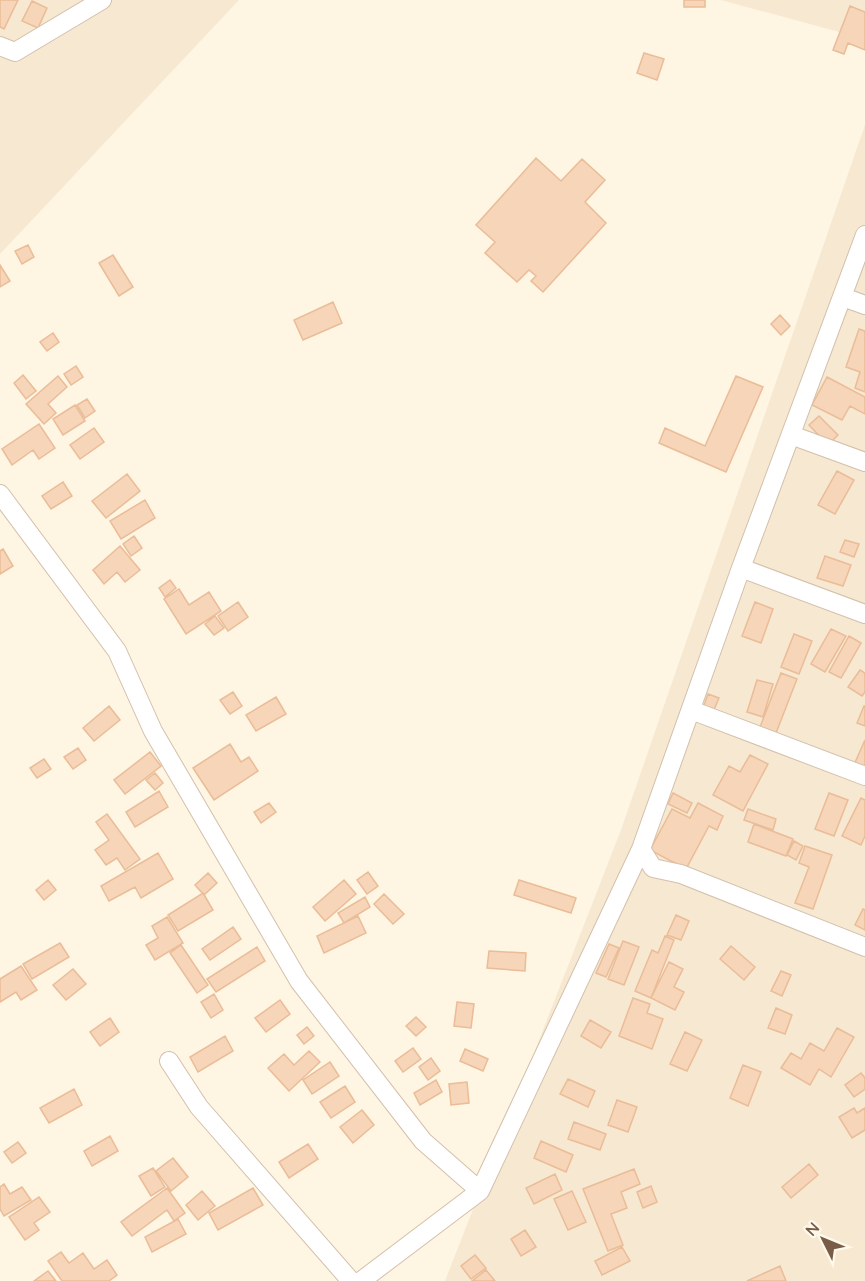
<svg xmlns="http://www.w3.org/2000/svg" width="865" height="1281" font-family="Quicksand,sans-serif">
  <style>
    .residential { fill: #f7e8d1 }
    .building { fill: #f6d5b8; stroke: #eabc97; stroke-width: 1.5 }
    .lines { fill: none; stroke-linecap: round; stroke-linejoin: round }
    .street-casing { stroke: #d3c0ab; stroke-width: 20 }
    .street { stroke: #fff; stroke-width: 18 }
  </style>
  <rect width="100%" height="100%" fill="#fef5e3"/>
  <!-- residential -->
  <path class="residential" d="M0,0H239L0,254Z
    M721,0H865V39Z
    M865,125V1281H445L621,830Z"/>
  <!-- building -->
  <path class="building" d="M0,0H18L4,29L0,27Z
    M684,0H705V7H684Z
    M32,1L47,8L38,28L22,21Z
    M850,6L865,12V50L848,43L844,54L833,50Z
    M644,53L664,59L657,80L637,73Z
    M536,158L561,181L582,159L605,180L585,202L606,223L543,292L531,281L536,276L529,270L517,282L485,253L495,242L476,225Z
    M28,245L34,257L22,264L15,251Z
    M113,255L133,287L119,296L99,263Z
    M0,265L10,281L0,287Z
    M333,302L342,323L303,340L294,320Z
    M780,315L790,326L781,335L771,324Z
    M859,329L865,331V392L855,388L860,372L846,367Z
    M53,333L59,342L47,351L40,342Z
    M76,366L83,377L71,385L64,374Z
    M23,375L36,391L26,399L14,383Z
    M58,376L67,387L48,404L56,413L44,424L26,404Z
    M736,376L763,387L726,472L659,443L665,428L705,446Z
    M827,377L865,397V414L850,406L842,420L812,405Z
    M87,399L95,411L85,418L77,405Z
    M75,405L85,421L63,435L53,419Z
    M819,416L838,435L828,445L809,425Z
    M39,424L55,448L39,459L33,450L12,465L2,449Z
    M94,428L104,442L80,459L70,445Z
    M837,471L854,480L835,514L818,505Z
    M127,474L140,491L106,518L92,501Z
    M63,482L72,496L51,509L42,496Z
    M145,500L155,518L121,539L110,521Z
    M134,536L142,548L131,556L123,544Z
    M845,540L859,544L854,557L840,552Z
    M120,546L140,570L125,582L117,572L104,584L93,570Z
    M3,549L13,566L0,574V551Z
    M825,556L851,565L843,586L817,578Z
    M170,580L176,588L165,597L159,588Z
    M179,589L189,605L209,592L221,611L186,634L164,599Z
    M238,602L248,617L228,631L218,616Z
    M755,602L773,609L761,643L742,636Z
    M215,616L224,628L214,635L205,624Z
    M831,629L846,636L825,672L811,664Z
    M794,634L812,641L799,674L781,667Z
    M849,636L861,643L841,678L829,672Z
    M860,670L865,673V692L862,696L848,687Z
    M781,673L797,679L776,733L760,727Z
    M757,680L773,684L763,717L747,712Z
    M233,692L242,706L230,714L220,700Z
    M708,694L719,698L713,712L703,708Z
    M276,697L286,714L256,731L246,715Z
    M109,706L120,720L94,741L83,728Z
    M864,706H865V726L857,723Z
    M865,740V772L853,767Z
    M230,744L241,762L249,757L258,771L214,800L193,768Z
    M78,748L86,760L73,769L64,757Z
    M150,752L161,766L125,794L114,780Z
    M750,755L768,764L743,811L713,795L729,766L740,772Z
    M44,759L51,769L37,778L30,768Z
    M155,773L163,783L155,790L146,780Z
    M159,791L168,807L135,827L126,812Z
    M673,793L692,803L687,813L668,804Z
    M829,793L848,800L834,836L815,829Z
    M861,798L865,800V836L861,845L842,836Z
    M269,803L276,812L261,823L254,812Z
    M698,803L723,816L717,830L709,826L686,869L650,850L672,809L690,818Z
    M748,809L776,819L773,830L744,820Z
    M107,814L140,859L125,870L117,858L106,865L95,850L109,840L96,822Z
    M754,824L793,839L786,856L748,842Z
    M794,841L803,846L796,860L787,855Z
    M805,846L832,855L813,909L795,903L809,867L799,863Z
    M158,853L173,879L141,898L135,887L109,901L101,886Z
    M368,872L378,886L367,894L357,880Z
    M208,873L217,883L204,895L195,885Z
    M48,880L56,890L44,900L36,890Z
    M344,880L356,894L325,921L313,907Z
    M519,880L576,898L571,913L514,895Z
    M203,893L213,910L178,931L168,915Z
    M384,894L404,914L393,924L374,904Z
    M365,897L370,907L344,923L338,913Z
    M863,909L865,910V930L855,925Z
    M676,915L689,921L681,940L667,935Z
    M358,916L366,933L324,953L317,936Z
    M167,917L183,943L155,960L146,945L158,938L152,926Z
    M233,927L241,939L210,960L202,949Z
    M665,936L674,940L651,998L635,991L652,950L658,953Z
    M623,941L639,947L624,985L608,979Z
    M60,943L69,957L32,979L23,964Z
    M609,944L619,948L606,977L596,973Z
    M181,945L208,985L197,993L170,953Z
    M731,946L755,967L744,980L720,959Z
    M257,947L265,961L216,992L207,979Z
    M489,951L526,953L525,971L487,968Z
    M669,962L683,969L674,987L684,992L675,1010L651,998Z
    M21,966L37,990L21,1000L16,992L0,1002V979Z
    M73,969L86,984L66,1000L53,985Z
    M781,971L791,975L782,996L771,991Z
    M214,994L223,1010L211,1018L201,1002Z
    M633,998L650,1004L647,1013L663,1019L652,1049L619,1036Z
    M280,1000L290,1014L266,1032L255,1018Z
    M457,1002L474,1004L471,1028L454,1026Z
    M776,1008L792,1015L785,1034L768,1028Z
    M416,1017L426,1027L416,1036L406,1026Z
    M110,1018L119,1032L100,1046L90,1032Z
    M590,1020L611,1032L601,1048L581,1036Z
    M307,1027L314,1036L304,1044L297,1035Z
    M837,1028L854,1037L831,1077L819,1069L810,1085L781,1068L791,1053L801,1059L810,1043L824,1051Z
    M685,1032L702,1040L687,1071L670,1064Z
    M225,1036L233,1051L198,1072L190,1057Z
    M413,1048L421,1059L403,1072L395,1061Z
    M465,1049L488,1059L483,1071L460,1061Z
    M309,1051L320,1062L289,1091L268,1068L284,1054L294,1065Z
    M431,1058L440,1071L428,1080L419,1067Z
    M330,1062L339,1076L312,1094L303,1080Z
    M743,1065L761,1072L748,1106L730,1098Z
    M861,1073L865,1078V1089L854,1097L845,1085Z
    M568,1079L595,1091L588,1107L560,1094Z
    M436,1080L442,1092L420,1105L414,1093Z
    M467,1082L469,1103L451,1105L449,1084Z
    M345,1086L355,1102L331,1118L320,1102Z
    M74,1089L82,1105L49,1123L40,1108Z
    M617,1100L637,1107L628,1132L608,1125Z
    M854,1108L857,1113L865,1108V1130L852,1138L839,1117Z
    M362,1110L374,1125L353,1143L340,1127Z
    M574,1122L606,1134L600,1150L568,1139Z
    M110,1136L118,1151L92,1166L84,1151Z
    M541,1141L573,1155L566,1172L534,1158Z
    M18,1142L26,1153L12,1163L4,1152Z
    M308,1144L318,1159L289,1178L279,1162Z
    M173,1158L188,1177L171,1191L156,1171Z
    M809,1164L818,1175L791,1198L782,1187Z
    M153,1168L165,1187L151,1196L139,1176Z
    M634,1169L640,1184L621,1192L627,1208L611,1214L623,1245L608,1251L583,1189Z
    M555,1174L562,1190L534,1204L526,1188Z
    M4,1184L10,1194L22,1187L31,1200L4,1216L0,1209V1187Z
    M651,1186L657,1202L643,1208L637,1192Z
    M167,1188L185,1213L174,1221L167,1210L132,1236L121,1222Z
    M253,1188L263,1205L218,1230L209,1213Z
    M202,1191L215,1206L198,1220L186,1205Z
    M572,1191L586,1222L568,1230L554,1199Z
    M39,1197L50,1212L34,1223L39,1230L25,1240L9,1217Z
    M178,1219L186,1234L152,1252L145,1237Z
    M525,1230L536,1247L521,1256L511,1239Z
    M622,1247L630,1261L602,1275L595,1261Z
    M61,1252L69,1263L83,1253L94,1269L107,1260L117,1275L109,1281H62L48,1261Z
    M475,1255L486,1268L471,1279L461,1266Z
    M780,1266L786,1281H747Z
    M486,1270L495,1281H472Z
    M48,1271L56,1281H34Z"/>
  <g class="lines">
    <defs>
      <path id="street" d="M0,46L15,52L102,0
        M865,235L741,568L641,849L653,868L681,874L865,947
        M843,297L865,305
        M791,435L865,462
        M0,494L117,651L153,731L299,981L423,1141L480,1191
        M741,568L865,614
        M691,710L865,776
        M169,1061L199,1107L351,1281
        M361,1281L480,1191L641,849"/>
    </defs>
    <!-- street casing -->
    <use href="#street" class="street-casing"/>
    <!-- street -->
    <use href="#street" class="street"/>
  </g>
  <!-- north arrow -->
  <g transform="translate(823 1239) rotate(313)" stroke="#fff9ec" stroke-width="4.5" paint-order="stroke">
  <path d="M0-4.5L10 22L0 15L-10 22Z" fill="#795c46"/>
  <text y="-9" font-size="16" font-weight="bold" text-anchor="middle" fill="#795c46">N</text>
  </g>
</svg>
